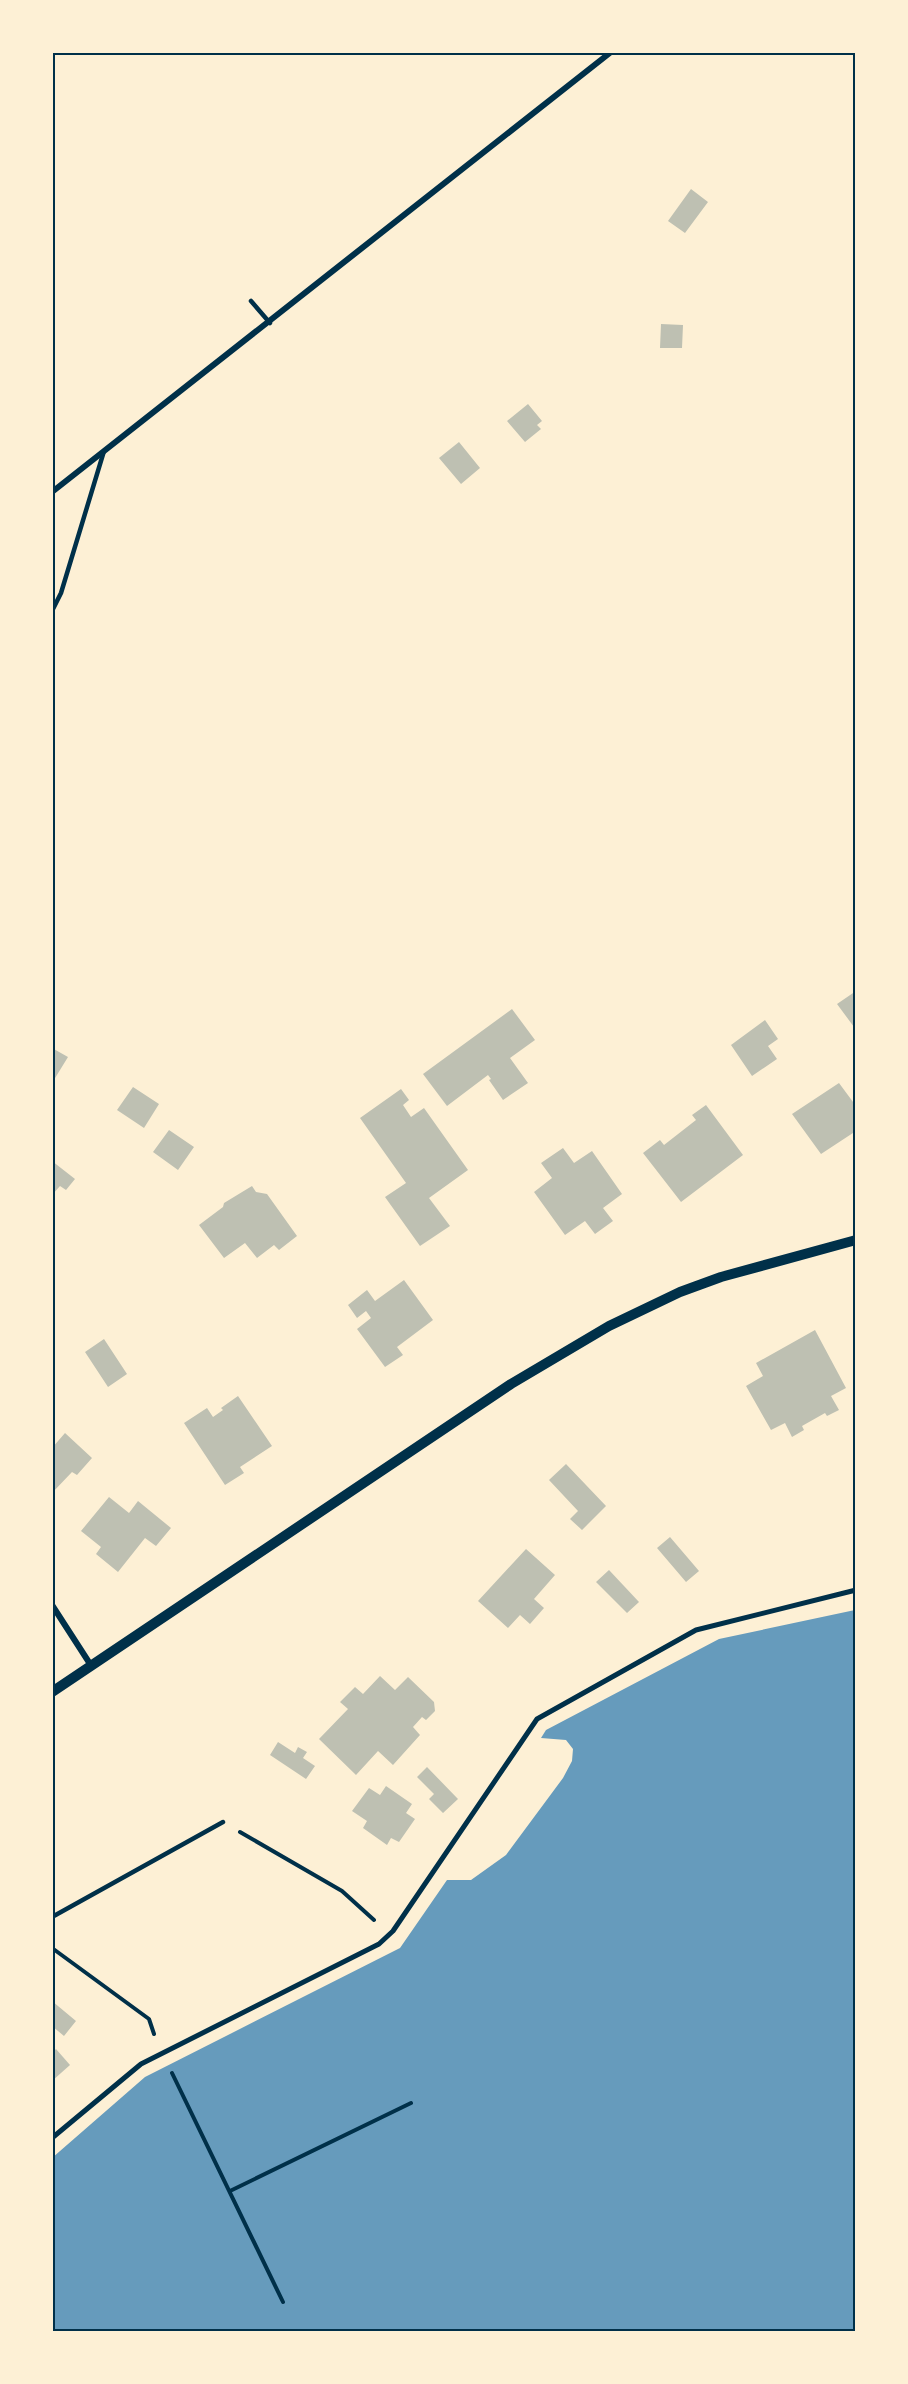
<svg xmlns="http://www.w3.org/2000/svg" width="908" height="2384" font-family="Georgia,serif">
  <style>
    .water { fill: #669bbc }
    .building { fill: #bec0b2 }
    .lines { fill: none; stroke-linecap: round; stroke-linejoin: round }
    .path { stroke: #003049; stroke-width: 4 }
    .service { stroke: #003049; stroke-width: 4.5 }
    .pedestrian { stroke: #003049; stroke-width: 5 }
    .minor { stroke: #003049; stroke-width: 6 }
    .tertiary { stroke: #003049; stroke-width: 10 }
    .neatline { fill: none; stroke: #003049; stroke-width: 2 }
  </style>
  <rect width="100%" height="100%" fill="#fdf0d5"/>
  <!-- water -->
  <path class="water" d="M855,1610V2331H53L52,2158L145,2077L400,1948L447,1880H471L506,1855L563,1778L572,1761L573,1749L566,1740L541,1738L546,1730L719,1639Z"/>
  <!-- building -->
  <path class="building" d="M691,189L708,202L685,233L668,221Z
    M661,324L683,325L682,348H660Z
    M528,404L542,421L537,425L541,429L525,442L507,421Z
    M459,442L480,468L461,484L439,458Z
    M856,991V1026L854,1027L837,1004Z
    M512,1009L535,1040L510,1058L528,1083L503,1100L489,1080L491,1079L488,1075L447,1106L423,1074Z
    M765,1020L778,1039L768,1046L777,1059L752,1076L731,1045Z
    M52,1048L68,1057L52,1083Z
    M839,1083L856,1106V1131L821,1154L792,1114Z
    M133,1087L159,1104L144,1128L117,1110Z
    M401,1089L409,1100L403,1105L411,1117L424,1108L468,1170L429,1198L450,1226L420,1246L385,1197L406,1183L360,1118Z
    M706,1105L743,1155L681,1202L643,1153L660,1140L664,1145L696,1120L692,1115Z
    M169,1130L194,1147L178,1170L153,1152Z
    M563,1148L574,1163L592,1151L622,1194L603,1208L613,1221L595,1234L585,1221L565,1235L534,1192L552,1178L541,1163Z
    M52,1161L75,1179L66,1190L60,1186L52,1195Z
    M252,1186L256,1192L267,1194L297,1236L279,1250L274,1245L257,1258L245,1243L224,1258L199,1225L223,1207L224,1203Z
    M404,1280L433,1320L397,1347L403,1355L385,1367L357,1329L371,1318L366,1311L357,1318L348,1305L367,1290L375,1301Z
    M815,1330L846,1388L831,1396L839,1410L827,1416L825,1413L802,1426L804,1430L792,1437L785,1423L771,1430L746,1386L763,1376L756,1363Z
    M104,1339L127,1374L108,1387L85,1352Z
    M238,1396L272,1446L240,1467L244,1473L225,1485L184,1423L207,1408L213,1417L223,1410L221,1408Z
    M65,1433L92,1458L77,1475L72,1472L52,1493V1448Z
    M566,1464L606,1506L582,1530L570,1519L578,1511L549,1480Z
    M109,1497L129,1513L138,1501L171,1528L156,1546L145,1538L118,1572L96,1554L101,1547L81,1531Z
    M670,1537L699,1571L686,1582L657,1548Z
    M526,1549L555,1575L534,1599L544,1608L530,1624L520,1615L508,1628L478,1601Z
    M609,1570L639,1602L627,1613L596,1582Z
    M380,1676L395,1690L408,1677L434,1702L435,1711L426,1720L422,1717L413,1727L420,1735L393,1765L378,1751L356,1775L319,1739L348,1709L340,1702L355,1687L363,1694Z
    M278,1742L295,1753L298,1747L307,1752L303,1758L315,1766L306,1779L270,1755Z
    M427,1767L458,1799L443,1813L429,1799L434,1794L417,1777Z
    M386,1786L412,1804L406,1813L415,1819L399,1842L391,1838L387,1845L363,1828L367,1821L352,1811L369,1788L380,1795Z
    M52,2001L76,2021L64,2036L52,2026Z
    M52,2049L54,2051L56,2049L70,2065L52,2081Z"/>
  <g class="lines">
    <!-- path -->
    <path class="path" d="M240,1832L342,1891L374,1920
      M52,1948L149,2019L154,2034
      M172,2073L283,2302
      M230,2191L411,2103"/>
    <!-- service -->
    <path class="service" d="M251,301L270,323
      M52,611L61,593L104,451
      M52,1917L223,1822"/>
    <!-- pedestrian -->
    <path class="pedestrian" d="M52,2138L141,2064L379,1944L393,1931L537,1719L696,1630L856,1590"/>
    <!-- minor -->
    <path class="minor" d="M52,492L611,52
      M52,1605L92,1667"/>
    <!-- tertiary -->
    <path class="tertiary" d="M52,1692L511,1384L609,1326L680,1292L721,1277L856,1240"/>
  </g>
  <!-- border -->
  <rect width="908" height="2384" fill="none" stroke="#fdf0d5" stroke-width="108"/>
  <rect x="54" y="54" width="800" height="2276" class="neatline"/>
</svg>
